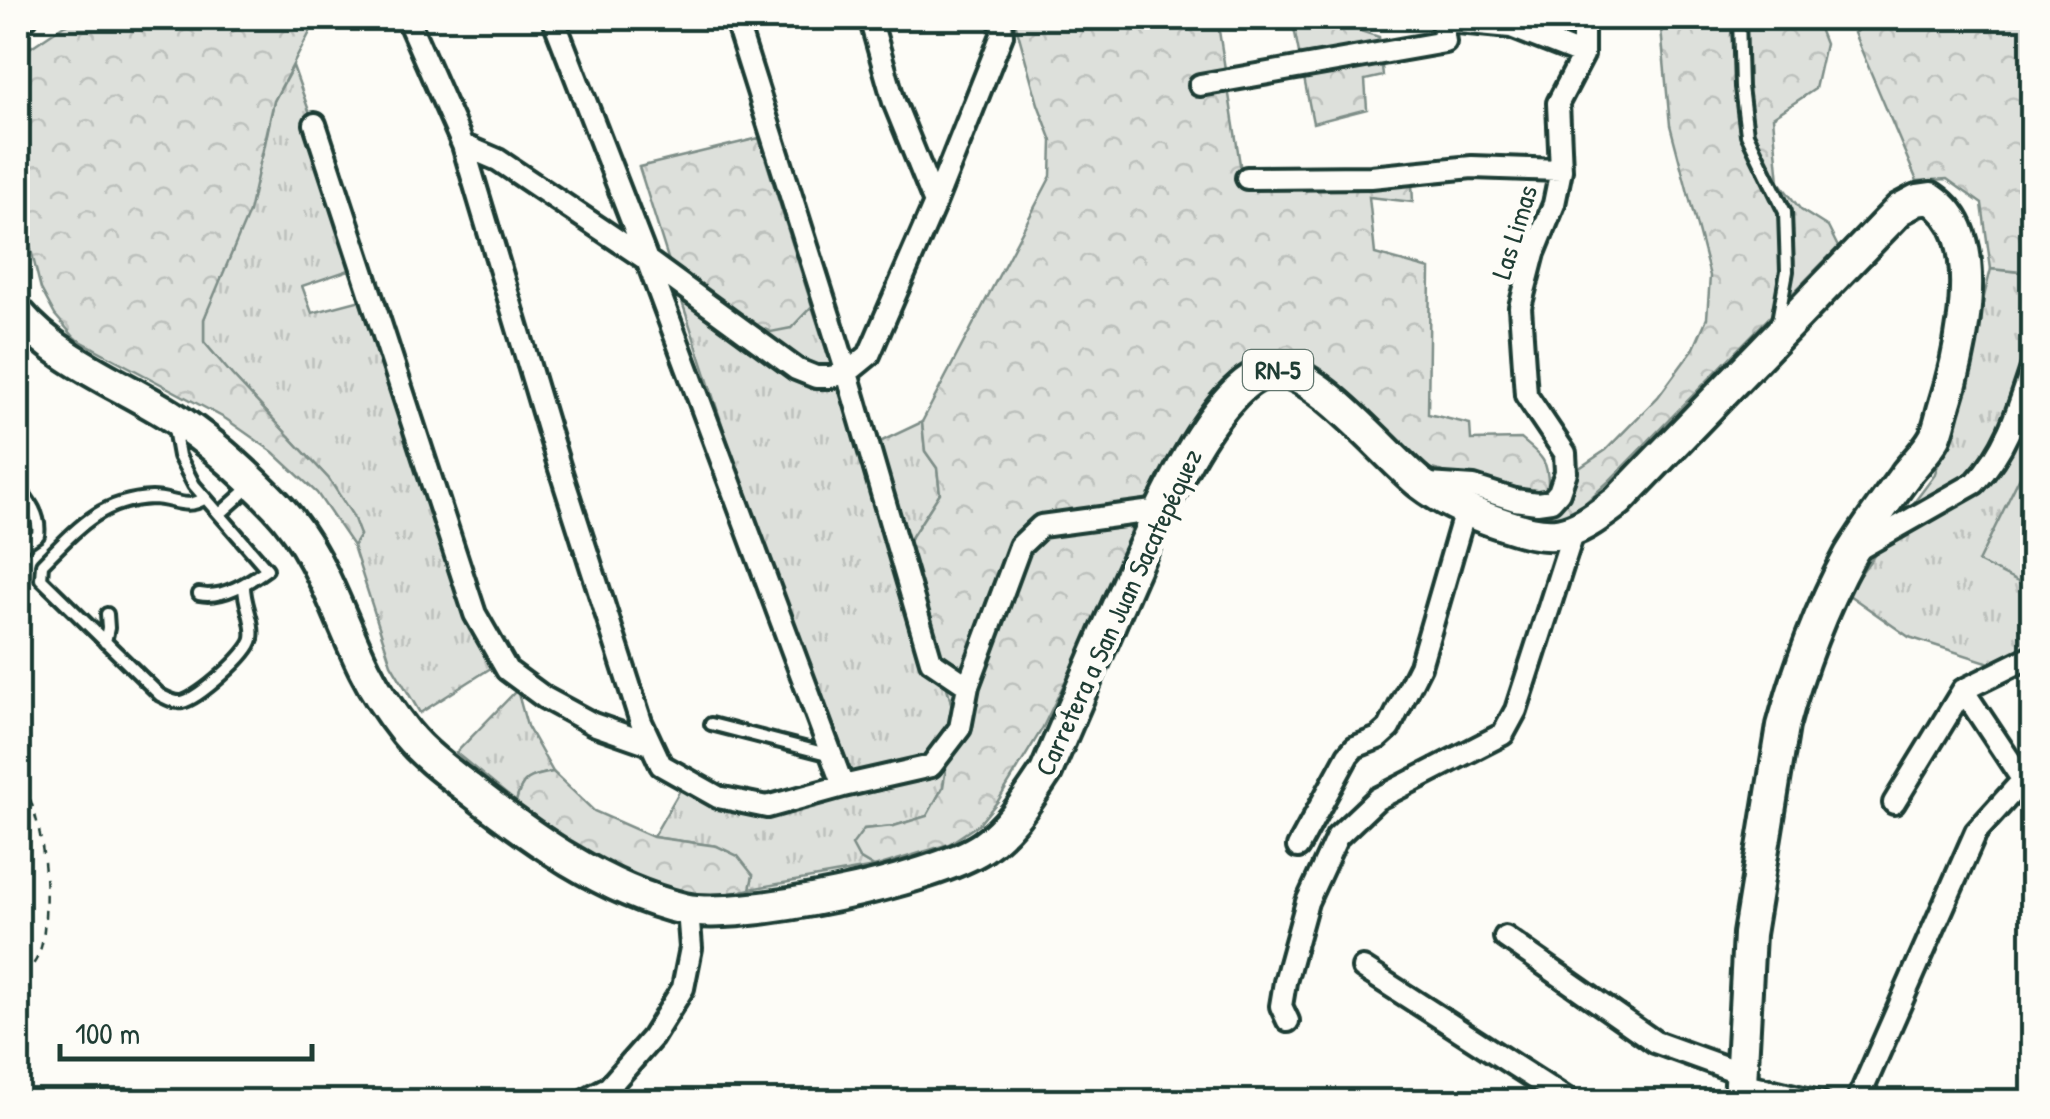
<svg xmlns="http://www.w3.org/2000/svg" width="2050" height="1119" font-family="'Patrick Hand',sans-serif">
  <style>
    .grass { fill: url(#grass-tufts); stroke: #7e8e88; stroke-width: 2.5 }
    .forest { fill: url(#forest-crowns); stroke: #7e8e88; stroke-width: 2.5 }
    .pitch { fill: #dde0db; stroke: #7e8e88; stroke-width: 2.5 }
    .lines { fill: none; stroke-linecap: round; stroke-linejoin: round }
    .lane-casing { stroke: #1f3d34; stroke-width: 18 }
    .street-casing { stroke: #1f3d34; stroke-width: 28 }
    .primary-casing { stroke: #1f3d34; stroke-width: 38 }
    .path { stroke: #1f3d34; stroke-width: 2.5; stroke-dasharray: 8 8; stroke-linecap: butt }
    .lane { stroke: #fdfcf7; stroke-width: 10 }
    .street { stroke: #fdfcf7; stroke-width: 20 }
    .primary { stroke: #fdfcf7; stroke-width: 30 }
    .labels { text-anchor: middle; stroke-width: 10; stroke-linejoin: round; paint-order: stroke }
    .shield { fill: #fdfcf7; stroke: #62766e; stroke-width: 2.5 }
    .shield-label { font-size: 25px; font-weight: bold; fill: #1f3d34 }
    .street-label { font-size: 28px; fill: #1f3d34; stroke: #fdfcf7 }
  </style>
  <defs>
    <pattern id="grass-tufts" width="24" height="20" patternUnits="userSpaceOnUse" patternTransform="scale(2.5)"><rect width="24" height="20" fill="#dde0db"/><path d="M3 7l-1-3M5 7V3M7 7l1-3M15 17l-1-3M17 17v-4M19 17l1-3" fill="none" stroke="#bdc1bd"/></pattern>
    <pattern id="forest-crowns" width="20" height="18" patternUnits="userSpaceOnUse" patternTransform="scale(2.5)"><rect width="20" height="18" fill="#dde0db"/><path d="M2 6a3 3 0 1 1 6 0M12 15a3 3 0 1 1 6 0" fill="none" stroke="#bdc1bd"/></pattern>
  </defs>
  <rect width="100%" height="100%" fill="#fdfcf7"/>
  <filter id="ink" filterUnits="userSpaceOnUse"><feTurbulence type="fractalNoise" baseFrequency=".01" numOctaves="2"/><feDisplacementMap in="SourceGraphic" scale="20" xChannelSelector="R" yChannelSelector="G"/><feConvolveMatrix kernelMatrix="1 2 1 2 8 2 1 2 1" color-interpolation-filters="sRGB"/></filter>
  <g filter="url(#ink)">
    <!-- grass -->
    <path class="grass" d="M293,66L364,265L302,286L312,313L376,296L494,666L420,713L391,664L353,546L360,535L329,479L232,375L204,342V319L263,154L274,101Z
      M671,268L791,328L812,306L859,452L922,422L925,451L937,468L940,493L909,541L952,706L950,744L943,787L927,816L894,826L864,829L859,858L874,867L750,889L753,875L717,846L653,837L683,785L742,813L844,798Z
      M1991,269L2032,273V645L1996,665L1909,637L1846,593L1934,476L1949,434Z
      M517,690L527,726L553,772C529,776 522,778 516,802L456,753Z"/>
    <!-- forest -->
    <path class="forest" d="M82,18H316L309,34L274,101L249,212L204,319V342L232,375L329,479L353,516L360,535L353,546L317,493L273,452L226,419L75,338L55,315L41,289L26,230L18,179V56L64,25Z
      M1014,18H1217L1242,177L1412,183L1413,202L1369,197L1375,254L1430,269L1428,414L1470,424L1471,440L1521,439C1542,456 1549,461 1548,489L1539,497L1424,467L1357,407L1322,370L1297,354L1261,355L1238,367L1215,389L1186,433L1042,729L998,801L979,824L949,844L874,867L859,858L852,845L864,829L894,826L927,816L943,787L950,744L952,706L909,541L940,493L937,468L925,451L922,422L1051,176L1052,141L1038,104Z
      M1292,18H1338L1339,24L1379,37L1383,76L1365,80L1367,109L1313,123Z
      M1660,18H1815L1825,44L1815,89L1773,117L1779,182L1801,210L1828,227L1838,247L1608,482L1582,506L1562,520L1548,518L1568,493L1569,475L1606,450L1658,397L1694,348L1707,318L1710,276L1670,125Z
      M1875,18H2032V273L1991,269L1982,204L1947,179L1917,181L1854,33Z
      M759,138L812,306L791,328L771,332L742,319L671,268L639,167Z
      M553,772L594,811L653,837L717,846L738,856L753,875L750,889C660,914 584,853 516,802C522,778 529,776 553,772Z"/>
    <!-- pitch -->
    <path class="pitch" d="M2032,452V589L1978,562Z"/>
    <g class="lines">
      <defs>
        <path id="lane" d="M1739,18L1741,87L1747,134L1785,212L1787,271L1777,326
          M173,423L179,456L194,485L267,569C249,582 223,599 199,594
          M18,487C29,501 41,516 38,535L18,549
          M205,498C186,511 173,498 152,498C100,500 77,529 42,564L41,579L160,695C166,698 174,703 182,702C198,699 249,654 252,639C255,621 243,603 244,584
          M221,513L250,487
          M105,642L108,628L107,614
          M711,724L831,755"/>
        <path id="street" d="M407,18L463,145L560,469L641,722L661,765L718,797L767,807L843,786L931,766L960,728L968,686L1020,546L1041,526L1160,510
          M553,18L647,260L843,786
          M735,18L847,373L931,661L968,686
          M870,18L894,102L935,203
          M18,22L26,18
          M1200,85L1445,42L1442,23L1448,21L1511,27L1583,55
          M315,124L475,614L507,670L545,698L593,724L650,744
          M463,145L498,160L647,260L796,369L816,377H830L847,373L869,355L935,203L1002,35L1001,18
          M1247,178L1371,177L1472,167L1561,170
          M1428,484L1474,487L1515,500L1537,503L1551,501L1559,492L1566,472L1565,453L1526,395L1520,307L1534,253L1554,204L1561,170L1558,103L1583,55V23L1581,18
          M1857,550L1975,483C2006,450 2018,411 2032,368
          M1963,690L2032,656
          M1894,803L1963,690L2032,794
          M1298,847L1348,755L1355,747L1378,738L1389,728L1420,666L1465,511
          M1505,937L1655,1042L1741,1073
          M1363,968L1571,1102
          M1288,1021L1281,1006L1285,982L1307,902L1337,837L1377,799L1503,734L1516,710L1574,530
          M1740,1083L1820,1102
          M581,1102L609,1087L652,1038L683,988L691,948L688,910
          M1857,1102L1976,832L2023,780"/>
        <path id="primary" d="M18,313C58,361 122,384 173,417C212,442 245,473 276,505C321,552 337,614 365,670C376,692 391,714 406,733C423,754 447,772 468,788C532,838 603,890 684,909C739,922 935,880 983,847C1010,828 1028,799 1046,772C1068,721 1090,670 1112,619C1137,564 1208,379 1272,371C1313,365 1387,457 1420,483C1442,500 1468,512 1494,521C1554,542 1567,540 1618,501L1900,209L1917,200L1931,198C1944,207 1954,219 1959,234C1976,282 1959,360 1944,407C1941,417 1939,428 1935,437C1928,450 1916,462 1907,473C1887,500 1867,527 1850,555C1822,606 1798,670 1783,726L1749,934L1740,1102"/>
      </defs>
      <!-- lane casing -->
      <use href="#lane" class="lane-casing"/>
      <!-- street casing -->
      <use href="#street" class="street-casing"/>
      <!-- primary casing -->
      <use href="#primary" class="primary-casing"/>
      <!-- path -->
      <path class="path" d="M18,770C41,817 48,866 45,917C44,932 43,950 34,963C30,969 23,975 18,980"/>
      <!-- lane -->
      <use href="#lane" class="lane"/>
      <!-- street -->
      <use href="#street" class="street"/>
      <!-- primary -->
      <use href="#primary" class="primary"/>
    </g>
  </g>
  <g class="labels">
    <!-- shield labels -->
    <rect class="shield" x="1243" y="350" width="70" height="40" rx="8"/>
    <g class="shield-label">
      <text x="1278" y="379">RN-5</text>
    </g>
    <!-- street labels -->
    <g class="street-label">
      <text transform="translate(1514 232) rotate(-73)" y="10">Las Limas</text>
      <text transform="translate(1118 612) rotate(-65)" y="10">Carretera a San Juan Sacatepéquez</text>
    </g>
  </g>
  <!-- margin -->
  <rect width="2050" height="1119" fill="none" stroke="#fdfcf7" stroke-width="60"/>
  <rect x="30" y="30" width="1990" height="1059" fill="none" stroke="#1f3d34" stroke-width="4" filter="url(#ink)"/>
  <!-- scale -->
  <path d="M60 1044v15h252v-15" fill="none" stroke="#1f3d34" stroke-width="5"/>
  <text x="75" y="1044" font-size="30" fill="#1f3d34" stroke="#fdfcf7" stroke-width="8" paint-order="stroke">100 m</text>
</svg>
